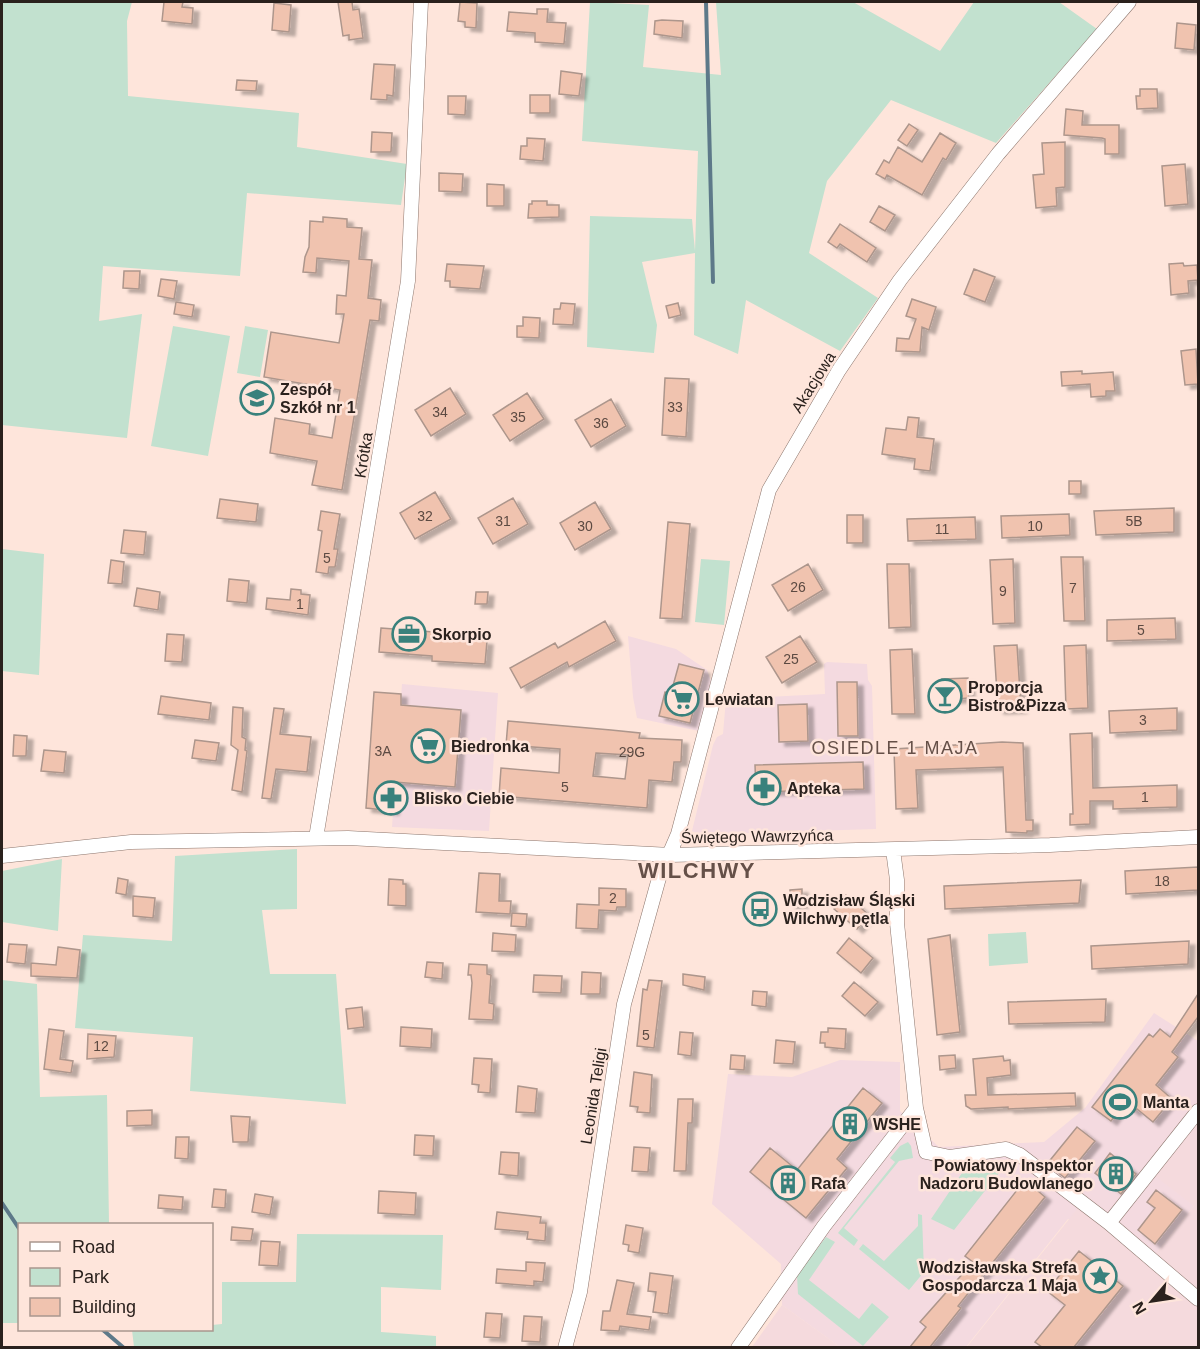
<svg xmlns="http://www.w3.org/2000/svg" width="1200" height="1349" font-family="Arial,sans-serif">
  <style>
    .commercial { fill: #f4dae0 }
    .industrial { fill: #f5dadd }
    .green { fill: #c2e1cf }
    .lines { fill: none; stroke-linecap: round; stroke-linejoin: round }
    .stream { stroke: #5d7989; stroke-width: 4 }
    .building { fill: #f0c3af; stroke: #ad968c; stroke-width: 1.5; fill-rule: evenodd; filter: url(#shadow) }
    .minor-casing { stroke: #8c766d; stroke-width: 15 }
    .minor { stroke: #fff; stroke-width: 14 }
    .labels { text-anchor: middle; stroke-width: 5; stroke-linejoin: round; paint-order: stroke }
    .number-label { font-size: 14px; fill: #5c4a42 }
    .street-label { font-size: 16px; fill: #2a211d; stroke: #fee5db }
    .poi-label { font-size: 16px; font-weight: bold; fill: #2a211d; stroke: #fee5db; text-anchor: start }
    .neighbourhood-label { font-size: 18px; letter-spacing: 1.5px; fill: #655048; stroke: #fee5db }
    .district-label { font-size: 22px; font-weight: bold; letter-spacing: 1.5px; fill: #655048; stroke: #fee5db }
  </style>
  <defs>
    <filter id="shadow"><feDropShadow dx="6" dy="4" stdDeviation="1.5" flood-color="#0004"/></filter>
  </defs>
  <rect width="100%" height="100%" fill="#fee5db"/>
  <!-- commercial -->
  <path class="commercial" d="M628,636L676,649L707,670L712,684L699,731L637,718L633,697Z
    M827,662L867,664L868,680L872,686L876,829L746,833H696L692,831L713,745L717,737L723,734L726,699L825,694L824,664Z
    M402,684L498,693L489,831L392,827Z
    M1154,1013L1198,1041V1101L1148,1167L1194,1206L1155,1255L1068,1219L966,1347H840L782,1305L781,1264L712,1204L728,1074L792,1077L840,1060L900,1062V1111L939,1147L1044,1142L1085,1108Z"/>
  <!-- industrial -->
  <path class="industrial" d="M1198,1104V1347L966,1348L1086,1198L1155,1255L1194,1206L1146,1169Z
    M782,1305L840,1347H752Z"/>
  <!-- green -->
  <path class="green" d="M2,2H132L127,21L128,96L299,113L297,147L407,164L401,205L247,193L240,276L103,266L99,321L142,314L127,438L2,425Z
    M590,2L649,5L643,67L721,75L716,2H853L940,51L974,2H1059L1097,29L996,143L891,100L827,181L809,253L878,298L840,351L746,300L738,354L694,335L695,253L642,262L657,325L654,353L587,347L590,216L692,219L695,251L698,151L582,141Z
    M173,326L230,336L208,456L151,446Z
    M245,326L268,330L260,377L237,373Z
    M2,549L44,554L39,675L2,671Z
    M701,559L730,561L724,625L695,622Z
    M297,849V909L262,910L270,974H336L346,1104L190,1091L193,1037L75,1028L83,935L172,941L175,856Z
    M62,859L58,931L2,922V871Z
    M1026,932L1028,963L989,966L988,934Z
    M2,980L37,984L40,1097L107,1095L109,1224H20L19,1323H2Z
    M908,1142L911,1146L913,1158L899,1161L844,1228L858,1240L854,1246L838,1233L895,1162L890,1158L900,1146Z
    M986,1163L999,1173L954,1230L931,1219L968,1164Z
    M918,1214L922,1215L924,1272L909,1290L859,1249L863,1244L884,1261L918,1226Z
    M297,1234L443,1235L441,1290L381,1287V1332L436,1336V1347H134L132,1330H212V1325L222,1324V1282H296Z
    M826,1237L835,1242L809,1280L859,1319L872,1303L889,1317L863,1346L798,1294L797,1275Z"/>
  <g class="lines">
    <!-- stream -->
    <path class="stream" d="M706,2L713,282
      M2,1203L20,1230
      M103,1330L124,1348"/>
  </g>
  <!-- building -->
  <path class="building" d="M164,2H183L182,7L193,8L192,24L162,21Z
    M338,2H352L353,10L359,9L363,38L349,40V35L343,36Z
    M460,2L477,3L476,28L465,27V22L458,21Z
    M274,3L291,5L289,32L272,30Z
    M537,9H548L547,22L566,23L564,44L535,42V33L507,31L509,12L537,14Z
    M662,20L683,21L682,38L654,34L655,21Z
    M1177,23L1196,25L1194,50L1175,48Z
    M374,64L395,65L393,96L387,95V100L371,99Z
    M561,71L582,74L579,96L559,94Z
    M237,80L257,81L256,91L236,90Z
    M1140,89H1157L1158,108L1137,109L1136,96H1140Z
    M530,95H550V113H530Z
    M448,96H466L465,115L448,114Z
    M1066,109L1083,111L1082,125H1119V154H1105V139L1102,138L1064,135Z
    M909,124L918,130L907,146L898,140Z
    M372,132L392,133L391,152H371Z
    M940,133L956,143L946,160L943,158L922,195L887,175L885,179L876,174L884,160L889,163L898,147L922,162Z
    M527,138L545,139L543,161L520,159L521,146H527Z
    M1065,142V187L1056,188L1057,206L1036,208L1033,175L1044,174L1042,143Z
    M1185,164L1188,204L1165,206L1162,166Z
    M439,173L463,174L462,192L439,191Z
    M487,184L504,185V206H487Z
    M532,201H547V205H559V217L528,218L529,204H532Z
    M879,206L895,215L885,231L870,222Z
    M323,217L347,219V227L362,228L359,259L372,260L368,298L381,300L379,321L370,320L342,490L312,485L317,461L270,453L275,418L310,424L309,434L332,438L340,390L264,377L271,332L339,343L344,314H336L337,295L346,296L349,261L317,258L316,273L303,272L305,257L309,247L310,221L323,222Z
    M840,224L876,248L867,262L840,244L837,248L828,242Z
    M1183,263L1184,266L1197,265L1198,280L1188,281L1189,293L1171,295L1169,264Z
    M447,264L484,266L480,289L450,287V281H445Z
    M974,269L995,277L985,302L964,294Z
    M124,271H140L139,289L123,288Z
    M161,279L177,281L174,299L158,296Z
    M912,299L936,307L929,330L922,327L920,352L896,351L897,338L909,339L916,319L906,316Z
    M176,302L194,305L192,317L174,314Z
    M561,303L575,304L573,325L553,324L554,309H560Z
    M678,303L681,315L669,318L666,306Z
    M523,317L540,318L539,338L517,337V326H523Z
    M1196,349L1198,384L1185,385L1181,351Z
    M1082,371V374L1113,372L1115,391H1106V396L1091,397L1090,384L1062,386L1061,372Z
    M665,378L689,379L686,437L662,435Z
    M450,388L466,414L431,436L415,410Z
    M527,393L544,419L510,441L493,415Z
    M611,399L626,426L591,447L575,420Z
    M908,417L919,418L917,437L934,439L930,471L914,469L915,459L882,454L886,428L906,430Z
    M1069,481H1081V494H1069Z
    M435,492L451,519L415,539L400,513Z
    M513,498L528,524L493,544L478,518Z
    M220,499L258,504L256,522L217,518Z
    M595,502L611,529L575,550L560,523Z
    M1174,508V532L1096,535L1094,511Z
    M321,511L340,514L334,549H338L335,567H329L328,574L316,572L322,531L318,530Z
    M1069,514L1070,535L1002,538L1001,516Z
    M847,515H863V543H847Z
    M975,517L976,539L908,541L907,519Z
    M668,522L690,524L682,619L660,618Z
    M124,530L146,532L144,555L121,553Z
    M1061,557H1083L1085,621H1064Z
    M1013,559L1015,623L993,624L990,560Z
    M111,560L124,562L122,584L108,583Z
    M808,564L823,590L788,611L772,585Z
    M887,564H909L911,627L889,628Z
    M229,579L249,581L247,603L227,601Z
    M137,588L160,592L158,610L134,606Z
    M291,589L301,590V594L310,595L308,615L266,609L267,598L290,600Z
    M476,592H488L487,604H475Z
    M1175,618L1176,639L1107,641V620Z
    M605,621L616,641L569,667L567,662L521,688L510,668L555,643L558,648Z
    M381,628L434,632L447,636V638L487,641L485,664L432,661V656L379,652Z
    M167,634L184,635L182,662L165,661Z
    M800,636L817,662L782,683L766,657Z
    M1017,645L1021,709L998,710L994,646Z
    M1086,645L1088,708L1066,709L1064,646Z
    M912,649L915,714H892L890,650Z
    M679,664L704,670L690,723L659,716L665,692L671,693Z
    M968,678L969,698L943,700L942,679Z
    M837,682H857L858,736H838Z
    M374,692L401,694V705L461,710L455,787L395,782L393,811L366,808Z
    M161,696L211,703L209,720L158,714Z
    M807,704L808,741L779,742L778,705Z
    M233,707L243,708L242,737L246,739L245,750L247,751L242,792L232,790L238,750L231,745Z
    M274,708L284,709L280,734L311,737L307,772L276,769L271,799L262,798Z
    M1177,708V730L1110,733L1109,711Z
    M508,721L611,730L640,733L639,738L682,740L681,762H674L672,782L649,780L647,808L499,796L501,768L559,773L560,749L506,745ZM596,753L628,755L625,779L593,776Z
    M1092,733L1093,788L1177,785V807L1113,809V801H1090V824L1070,825V814H1073L1070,734Z
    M14,735L27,736L26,756H13Z
    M195,740L219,743L216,761L192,758Z
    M1002,742L1023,743L1026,820H1033V831H1027V833L1006,832L1003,767L916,770L918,808L896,809L894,749Z
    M44,750L66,752L64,773L41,771Z
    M863,762L864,789L756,792L755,765Z
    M1198,867V890L1126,894L1125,871Z
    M479,873L500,874L499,901H511L510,914L476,912Z
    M118,878L128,880L126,895L116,893Z
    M389,879L403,880V884H406V906L388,905Z
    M1081,880L1079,903L945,909L944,886Z
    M599,888L626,889V907H617L616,911L599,910L598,929L576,928L577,904L599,905Z
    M802,889V904L790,905V890Z
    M846,895L869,915L857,929L834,909Z
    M133,896L155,898L153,918L133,916Z
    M512,913L527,914L526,927L511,926Z
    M493,933L516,935L515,952L492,951Z
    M950,935L960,1032L937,1035L928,939Z
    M849,938L873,958L861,973L837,953Z
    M1189,941L1188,964L1092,969L1091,946Z
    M9,944L27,945L25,964L7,962Z
    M58,947L80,950L77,978L31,976V963L56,965Z
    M427,962L443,963L442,979L425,977Z
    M469,964L487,965V974L491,975L489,1003L494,1004L493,1020L469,1019L472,983L471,975H468Z
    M582,972L601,973L600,994H581Z
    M683,974L705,977L704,990L683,985Z
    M534,975L562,976L561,993L533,992Z
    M649,980L662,981L654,1048L637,1046L643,989L647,990Z
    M854,982L878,1002L865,1016L842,996Z
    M753,991L767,992L766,1007L752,1005Z
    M1198,994V1017L1172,1052L1178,1057L1156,1085L1172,1099L1153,1122L1137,1109L1134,1112L1124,1104L1111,1121L1092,1107L1149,1034L1153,1037L1160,1029L1170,1037Z
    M1106,999L1105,1022L1009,1024L1008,1002Z
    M362,1007L364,1027L348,1029L346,1009Z
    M401,1027L432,1029L431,1048L400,1046Z
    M828,1028L846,1029L845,1049L825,1047V1043H820L821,1032H828Z
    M49,1029L64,1031L60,1059L73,1061L71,1073L44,1069Z
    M680,1032L693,1033L691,1056L678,1054Z
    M88,1034L116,1036L114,1057L87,1059Z
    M776,1040L795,1042L793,1064L774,1063Z
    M731,1055L745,1056L744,1070L730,1069Z
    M955,1055L956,1068L940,1070L939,1056Z
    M1003,1056L1004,1061L1010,1060L1011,1075L987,1078L988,1095L1075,1093L1076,1106L1008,1109V1107L971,1109L966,1106L965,1095H976L973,1059Z
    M474,1058L492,1059L490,1093L478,1092L479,1085L472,1084Z
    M634,1072L652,1075L650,1113L637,1112L638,1107L630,1106Z
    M518,1086L537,1089L535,1113L516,1112Z
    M863,1088L882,1103L837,1159L847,1168L806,1218L750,1172L770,1148L797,1170Z
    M678,1099H693L692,1123H688L686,1171H674Z
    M152,1110V1125L127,1126V1111Z
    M231,1116L250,1117L248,1142H233Z
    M1077,1127L1095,1141L1065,1178L1047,1164Z
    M415,1135L434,1136L433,1156L414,1155Z
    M176,1137H189L188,1159L175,1158Z
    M634,1147L650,1148L648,1172L632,1171Z
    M501,1152L519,1153L518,1176L499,1174Z
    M1110,1153L1136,1174L1121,1194L1095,1173Z
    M1025,1180L1045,1197L958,1306L961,1308L930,1347H910L926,1327L920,1322L973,1262L965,1256Z
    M214,1189L226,1190L225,1208L212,1207Z
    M1156,1190L1182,1210L1155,1244L1138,1230L1155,1208L1147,1202Z
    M379,1191L416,1193L415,1215L378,1213Z
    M255,1194L273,1197L270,1215L252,1212Z
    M159,1195L183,1197L182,1210L158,1208Z
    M497,1212L541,1217L540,1223H546L545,1241L527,1239L528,1232L495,1229Z
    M626,1225L643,1228L639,1253L628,1251L629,1245L623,1244Z
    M232,1227L253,1229L251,1241L231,1240Z
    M261,1241L280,1242L278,1266L259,1265Z
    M1079,1251L1123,1286L1074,1347H1042L1035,1342L1065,1305L1047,1291Z
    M526,1262L545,1263L543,1282L534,1281V1286L496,1283L497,1269L526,1271Z
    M650,1273L673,1276L668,1314L653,1312L656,1292L648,1291Z
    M617,1280L634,1283L627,1314L651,1317L649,1330L620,1326L619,1331L601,1330L603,1311H610Z
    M486,1313L502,1314L500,1338L484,1337Z
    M524,1316L542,1317L540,1342L522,1341Z"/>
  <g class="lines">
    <defs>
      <path id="minor" d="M316,838L408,281L421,2
        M893,850L897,880V923L916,1108L926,1152L950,1157L1006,1149L1020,1155L1109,1223L1198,1111
        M2,856L131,842L348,838L671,855L1050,845L1198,837
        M1109,1223L1198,1299
        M565,1348L580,1292L624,1004L659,878L678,834L769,490L839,370L900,280L998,154L1129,2
        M738,1348L824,1226L916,1108"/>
    </defs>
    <!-- minor casing -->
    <use href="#minor" class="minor-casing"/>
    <!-- minor -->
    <use href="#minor" class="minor"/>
  </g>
  <!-- icons -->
  <defs>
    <symbol id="school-ring" viewBox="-11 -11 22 22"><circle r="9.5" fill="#fee5db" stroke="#39817c" stroke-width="1.5"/><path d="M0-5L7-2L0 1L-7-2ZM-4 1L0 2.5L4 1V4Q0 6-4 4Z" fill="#39817c"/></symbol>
    <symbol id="office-ring" viewBox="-11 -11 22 22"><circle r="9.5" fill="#fee5db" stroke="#39817c" stroke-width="1.5"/><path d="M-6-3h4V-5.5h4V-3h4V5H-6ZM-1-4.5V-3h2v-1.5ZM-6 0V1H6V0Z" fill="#39817c"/></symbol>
    <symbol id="bar-ring" viewBox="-11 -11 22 22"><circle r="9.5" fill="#fee5db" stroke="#39817c" stroke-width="1.5"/><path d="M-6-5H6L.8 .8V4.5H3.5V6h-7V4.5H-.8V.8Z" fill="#39817c"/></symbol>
    <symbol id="supermarket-ring" viewBox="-11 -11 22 22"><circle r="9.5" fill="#fee5db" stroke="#39817c" stroke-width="1.5"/><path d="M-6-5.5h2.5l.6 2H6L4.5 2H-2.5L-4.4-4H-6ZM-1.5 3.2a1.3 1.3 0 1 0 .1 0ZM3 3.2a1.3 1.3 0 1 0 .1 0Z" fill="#39817c"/></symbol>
    <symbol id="pharmacy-ring" viewBox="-11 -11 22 22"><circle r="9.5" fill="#fee5db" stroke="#39817c" stroke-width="1.5"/><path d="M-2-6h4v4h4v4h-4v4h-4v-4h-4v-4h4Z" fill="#39817c"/></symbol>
    <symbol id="bus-ring" viewBox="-11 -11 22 22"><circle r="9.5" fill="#fee5db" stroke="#39817c" stroke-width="1.5"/><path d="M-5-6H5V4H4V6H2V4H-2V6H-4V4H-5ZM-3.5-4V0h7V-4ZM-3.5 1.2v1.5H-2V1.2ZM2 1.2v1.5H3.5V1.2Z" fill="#39817c"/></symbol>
    <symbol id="stadium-ring" viewBox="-11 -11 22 22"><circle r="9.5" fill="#fee5db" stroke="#39817c" stroke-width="1.5"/><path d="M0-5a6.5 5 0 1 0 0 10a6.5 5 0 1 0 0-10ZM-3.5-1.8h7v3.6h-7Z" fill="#39817c"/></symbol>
    <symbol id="building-ring" viewBox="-11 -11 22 22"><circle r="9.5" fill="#fee5db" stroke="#39817c" stroke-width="1.5"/><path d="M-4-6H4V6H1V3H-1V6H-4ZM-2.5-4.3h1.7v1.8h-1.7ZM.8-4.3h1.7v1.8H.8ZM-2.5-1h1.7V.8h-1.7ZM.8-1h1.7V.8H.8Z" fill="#39817c"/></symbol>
    <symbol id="sight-ring" viewBox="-11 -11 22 22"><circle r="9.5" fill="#fee5db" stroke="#39817c" stroke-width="1.5"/><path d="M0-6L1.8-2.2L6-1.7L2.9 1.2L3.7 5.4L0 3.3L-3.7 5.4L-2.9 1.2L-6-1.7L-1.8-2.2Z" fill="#39817c"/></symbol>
  </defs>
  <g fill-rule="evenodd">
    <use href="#school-ring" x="238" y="379" width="38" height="38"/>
    <use href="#office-ring" x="390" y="615" width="38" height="38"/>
    <use href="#bar-ring" x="926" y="677" width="38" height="38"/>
    <use href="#supermarket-ring" x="663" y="680" width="38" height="38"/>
    <use href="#supermarket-ring" x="409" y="727" width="38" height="38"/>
    <use href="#pharmacy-ring" x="745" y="769" width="38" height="38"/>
    <use href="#pharmacy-ring" x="372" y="779" width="38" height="38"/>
    <use href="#bus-ring" x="741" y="890" width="38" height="38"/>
    <use href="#stadium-ring" x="1101" y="1083" width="38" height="38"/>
    <use href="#building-ring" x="831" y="1105" width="38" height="38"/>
    <use href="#building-ring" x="1097" y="1155" width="38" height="38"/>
    <use href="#building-ring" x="769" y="1164" width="38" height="38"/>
    <use href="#sight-ring" x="1081" y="1257" width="38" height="38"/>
  </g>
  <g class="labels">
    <!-- number labels -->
    <g class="number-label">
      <text x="675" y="412">33</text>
      <text x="440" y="417">34</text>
      <text x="518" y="422">35</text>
      <text x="601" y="428">36</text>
      <text x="425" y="521">32</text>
      <text x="503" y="526">31</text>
      <text x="1134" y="526">5B</text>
      <text x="585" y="531">30</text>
      <text x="1035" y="531">10</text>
      <text x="942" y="534">11</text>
      <text x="327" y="563">5</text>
      <text x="798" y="592">26</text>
      <text x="1073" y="593">7</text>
      <text x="1003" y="596">9</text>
      <text x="300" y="609">1</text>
      <text x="1141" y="635">5</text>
      <text x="791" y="664">25</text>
      <text x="1143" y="725">3</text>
      <text x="383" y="756">3A</text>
      <text x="632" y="757">29G</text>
      <text x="565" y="792">5</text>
      <text x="1145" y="802">1</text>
      <text x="1162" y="886">18</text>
      <text x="613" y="903">2</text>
      <text x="646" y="1040">5</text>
      <text x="101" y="1051">12</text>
    </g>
    <!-- street labels -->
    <g class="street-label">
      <text transform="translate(813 382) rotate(-58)" y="6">Akacjowa</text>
      <text transform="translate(363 455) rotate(-81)" y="6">Krótka</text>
      <text transform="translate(757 836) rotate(-1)" y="6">Świętego Wawrzyńca</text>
      <text transform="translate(593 1096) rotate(-81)" y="6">Leonida Teligi</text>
    </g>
    <!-- poi labels -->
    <g class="poi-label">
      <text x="280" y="395">Zespół<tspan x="280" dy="18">Szkół nr 1</tspan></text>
      <text x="432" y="640">Skorpio</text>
      <text x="968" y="693">Proporcja<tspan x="968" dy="18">Bistro&amp;Pizza</tspan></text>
      <text x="705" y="705">Lewiatan</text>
      <text x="451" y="752">Biedronka</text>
      <text x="787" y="794">Apteka</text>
      <text x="414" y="804">Blisko Ciebie</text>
      <text x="783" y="906">Wodzisław Śląski<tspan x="783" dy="18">Wilchwy pętla</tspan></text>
      <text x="1143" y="1108">Manta</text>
      <text x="873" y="1130">WSHE</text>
      <text x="1093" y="1171" text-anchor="end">Powiatowy Inspektor<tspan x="1093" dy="18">Nadzoru Budowlanego</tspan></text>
      <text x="811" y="1189">Rafa</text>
      <text x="1077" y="1273" text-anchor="end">Wodzisławska Strefa<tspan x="1077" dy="18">Gospodarcza 1 Maja</tspan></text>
    </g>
    <!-- neighbourhood labels -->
    <g class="neighbourhood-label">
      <text x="895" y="754">OSIEDLE 1 MAJA</text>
    </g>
    <!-- district labels -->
    <g class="district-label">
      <text x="697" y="878">WILCHWY</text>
    </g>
  </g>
  <!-- border -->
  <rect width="1200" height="1349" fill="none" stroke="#2a211d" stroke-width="6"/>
  <!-- legend -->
  <rect x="18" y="1223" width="195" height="108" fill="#fee5db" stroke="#a9978f" stroke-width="1.5"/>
  <rect x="30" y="1242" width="30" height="9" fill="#ffffff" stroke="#a9978f" stroke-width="1.5"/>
  <text x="72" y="1253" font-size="18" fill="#2a211d">Road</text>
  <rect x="30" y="1268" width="30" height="18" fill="#c2e1cf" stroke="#a9978f" stroke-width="1.5"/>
  <text x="72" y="1283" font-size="18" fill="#2a211d">Park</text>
  <rect x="30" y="1298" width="30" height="18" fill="#f0c3af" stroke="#a9978f" stroke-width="1.5"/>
  <text x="72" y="1313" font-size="18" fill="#2a211d">Building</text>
  <!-- north arrow -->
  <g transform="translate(1152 1301) rotate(241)" stroke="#fee5db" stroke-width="4.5" paint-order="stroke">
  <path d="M0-4.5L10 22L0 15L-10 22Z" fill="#2a211d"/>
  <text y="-9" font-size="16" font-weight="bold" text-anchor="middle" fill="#2a211d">N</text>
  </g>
</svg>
